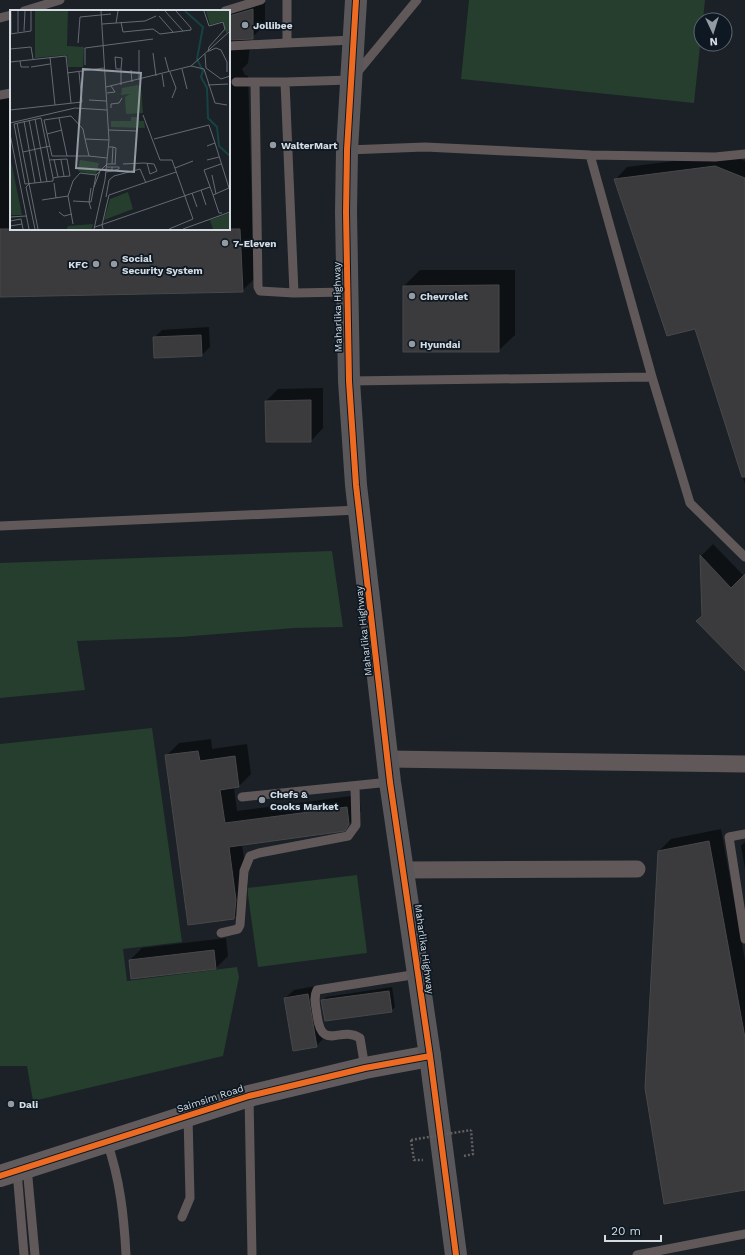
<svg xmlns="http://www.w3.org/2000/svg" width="745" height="1255" font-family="'Work Sans',sans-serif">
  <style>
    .green { fill: #253e2e }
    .shadow { fill: #0007 }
    .building { fill: #3b3b3d; stroke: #474849 }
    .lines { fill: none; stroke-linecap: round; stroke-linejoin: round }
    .path { stroke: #645f61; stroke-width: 2.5; stroke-dasharray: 2 2; stroke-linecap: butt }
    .lane { stroke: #615859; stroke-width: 9 }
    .street { stroke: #615859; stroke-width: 17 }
    .secondary { stroke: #625b5d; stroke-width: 22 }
    .highway { stroke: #595759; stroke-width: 22 }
    .path-bridge { stroke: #645f61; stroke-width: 2.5; stroke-dasharray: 2 2; stroke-linecap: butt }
    .cycleway-casing { stroke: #0d1822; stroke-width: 8 }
    .cycleway { stroke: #ed6a23; stroke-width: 6 }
    .poi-dot { fill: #939aa1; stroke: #0d1822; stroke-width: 1.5 }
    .labels { text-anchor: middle; stroke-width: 3.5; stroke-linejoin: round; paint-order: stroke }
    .poi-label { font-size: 10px; font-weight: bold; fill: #d4dbe3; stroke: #0d1822; text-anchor: start }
    .street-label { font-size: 10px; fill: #d4dbe3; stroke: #0d1822 }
    .inset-river { fill: none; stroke: #174244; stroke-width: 2 }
    .inset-road { fill: none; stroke: #656b72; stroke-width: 1 }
    .view { fill: #939aa1; fill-opacity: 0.15; stroke: #939aa1; stroke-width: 2 }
    .inset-edge { fill: none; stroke: #d4dbe3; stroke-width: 2 }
  </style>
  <rect width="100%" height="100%" fill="#1b2127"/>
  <!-- green -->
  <path class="green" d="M469,0H705L703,20H701V37L694,103L461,79Z
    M332,551L343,627L294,628L180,637L77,641L85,690L0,698V563Z
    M152,728L182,942L123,949L127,981L237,967L239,977L223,1056L33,1101L27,1066H0V744Z
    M357,875L367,953L258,967L247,888Z"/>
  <!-- shadow -->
  <path class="shadow" d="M265,0V25L251,38L248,63L242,69L245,75L248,76L254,279L242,291L0,296V98L11,94V229H229V11H219L222,8Z
    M728,154L745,161V484L695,328L615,180L627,167Z
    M420,270H515V335L498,351L404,286Z
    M209,327L210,347L202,355L154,338L162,330Z
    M323,388V428L311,441L266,401L278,389Z
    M713,544L744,576L745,575V670L703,616L701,556Z
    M211,739L212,749L247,744L251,774L239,786L234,787L237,811L359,795L361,811L344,830L242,844L248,887L246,905L234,918L166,756L179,743Z
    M721,829L745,960V1189L659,851L671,839Z
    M745,842V869L741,846Z
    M226,938L228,956L216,968L130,960L142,948Z
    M316,986L324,1038L316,1046L285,998L294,990Z
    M392,987L395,1007L391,1011L322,1001L326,997Z"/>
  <!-- building -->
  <path class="building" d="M253,9V39L229,40V16Z
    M715,166L745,178V477H742L695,329L667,336L614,179Z
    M0,229H240L243,292L0,297Z
    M499,285V352H403V286Z
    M201,335L202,356L154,358L153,337Z
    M311,400V442H266L265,401Z
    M700,555L731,588L745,574V671L696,621L702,616Z
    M198,751L200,761L235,756L239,787L220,790L225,823L347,807L349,824L345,831L331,833L229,847L236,900L234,919L188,925L165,755Z
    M709,841L745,1038V1190L664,1204L645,1088L658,851Z
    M214,950L216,969L131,979L129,960Z
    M389,991L392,1012L325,1021L321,1000Z
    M308,994L317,1047L293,1051L284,998Z"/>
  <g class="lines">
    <!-- path -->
    <path class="path" d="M411,1140L414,1160H423
      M464,1156L473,1154L471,1130"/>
    <!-- lane -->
    <path class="lane" d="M287,0V43L353,40
      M24,11L60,0
      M225,11L261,0
      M0,18L11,15
      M229,46L287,43
      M236,82H285L351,80L417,0
      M255,82L258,287L260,291L294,293
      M285,82L294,293L347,292
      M0,95L11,93
      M347,150L425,147L590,155L652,377
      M590,155L715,157L745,154
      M349,381L652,377L690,503L745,557
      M0,526L359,510
      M242,797L390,782
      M745,834L729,837L745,939
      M221,933L238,929L240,925L244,871L250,856L259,853L348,836L356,825L355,786
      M365,1068L360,1038C340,1025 322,1053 317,1015C316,1006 313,998 317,990L418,974
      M249,1096L252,1255
      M107,1142C120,1179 124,1216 126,1255
      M27,1167L35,1255
      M17,1171L24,1255
      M182,1217L190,1198L188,1116
      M637,1255L745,1234"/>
    <!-- street -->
    <path class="street" d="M388,759L745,764
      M404,870L637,869"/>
    <!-- secondary -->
    <path class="secondary" d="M0,1176L249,1096L365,1068L430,1056"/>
    <!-- highway -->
    <path class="highway" d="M356,0L347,150L346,212L349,381L356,485L390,782L430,1056L456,1255"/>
    <!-- path-bridge -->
    <path class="path-bridge" d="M411,1140L471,1130"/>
    <defs>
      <path id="cycleway" d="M356,0L347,150L346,212L349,381L356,485L390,782L430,1056L456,1255
        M0,1176L249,1096L365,1068L430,1056"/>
    </defs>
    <!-- cycleway casing -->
    <use href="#cycleway" class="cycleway-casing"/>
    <!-- cycleway -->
    <use href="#cycleway" class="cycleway"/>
  </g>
  <!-- markers -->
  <g class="poi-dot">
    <circle cx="245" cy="25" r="4"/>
    <circle cx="273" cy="145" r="4"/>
    <circle cx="225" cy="243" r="4"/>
    <circle cx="96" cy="264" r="4"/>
    <circle cx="114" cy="264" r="4"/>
    <circle cx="412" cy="296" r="4"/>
    <circle cx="412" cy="344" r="4"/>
    <circle cx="262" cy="800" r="4"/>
    <circle cx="11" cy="1104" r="4"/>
  </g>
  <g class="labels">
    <!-- poi labels -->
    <g class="poi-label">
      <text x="253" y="29">Jollibee</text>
      <text x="281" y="149">WalterMart</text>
      <text x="233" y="247">7-Eleven</text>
      <text x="122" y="262">Social<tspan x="122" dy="12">Security System</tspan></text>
      <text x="88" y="268" text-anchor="end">KFC</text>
      <text x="420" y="300">Chevrolet</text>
      <text x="420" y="348">Hyundai</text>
      <text x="270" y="798">Chefs &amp;<tspan x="270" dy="12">Cooks Market</tspan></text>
      <text x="19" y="1108">Dali</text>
    </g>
    <!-- street labels -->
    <g class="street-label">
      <text transform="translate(337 307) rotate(-91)" y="4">Maharlika Highway</text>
      <text transform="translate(363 631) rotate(-96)" y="4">Maharlika Highway</text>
      <text transform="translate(425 949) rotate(82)" y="4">Maharlika Highway</text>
      <text transform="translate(210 1098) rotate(-18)" y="4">Saimsim Road</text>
    </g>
  </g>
  <!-- overview -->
  <g transform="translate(10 10)">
    <rect width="220" height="220" fill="#1b2127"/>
    <path d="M25,1H58L57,36L74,37L73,57H58L57,45L25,48ZM196,1H220V20L216,23L213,11L200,15ZM128,75L131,78L133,103L116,104L115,87L120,84L111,85L112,78ZM121,107H129V111H134L135,118L101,117V111H121ZM0,146L12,205H0ZM70,150L89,153L86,165L68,161ZM118,182L123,199L94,210L100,189ZM220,203V219H203L200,210ZM83,214L82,219H57L58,216Z" fill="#253e2e"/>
    <path class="inset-river" d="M175,1L193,17L187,49L193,61L191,67L197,78L198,108L207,117L209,136L220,146"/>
    <path class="inset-road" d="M1,1V23M155,1L173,21M194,1L199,16L213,12L215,19L199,37L198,42M149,6L163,22M111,12L113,22L143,19L150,24L181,20V18L166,1M106,13L108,1M92,14L135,11L146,6M14,21L15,1M8,22V1M0,24L21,21V1M68,33L70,7L101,4M0,39L21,37L23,49M129,40V70M199,41L206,38L211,40L217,52V62M143,43L146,66M195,44L196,58L211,69L220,66M40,47L45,95M155,47L159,62M10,51L11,57H19M0,52L56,46L61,93M75,55V38L143,29M181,56L194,59L205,93L217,95M21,57L40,54M172,59L177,79M121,60L122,72M160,62L166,78L162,88M57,63L94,58M152,64L154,77M111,75V59L112,48L105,47L106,59H111M198,75L218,74M96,77L181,56L220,21M97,83L105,82L101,76M79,90L96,91M101,98V94L109,93L112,88M0,100L72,92L69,62M133,105L150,150H162L183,209L159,219M49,108L57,146M25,109L37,172M19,110L31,172M14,111L25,173M0,113L65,98L97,100M7,113L28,219M99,120L127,121M0,124L19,219M37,124L52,120M75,129L79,146L97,148M144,129L199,115L205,133L197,136M205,133L219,178L203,185L194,160L211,154M99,137H103L102,154M103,137L106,138L105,154M13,142L40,136M79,146H42L34,110L61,106L73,119L75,129L99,130M39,150L57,149L60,166L48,167M51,150L54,166M197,150L209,147M113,154L134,153L144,154L147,161L140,164L137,153M165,158L183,151M102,161L109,159V157H102M96,162L102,161V157H97M202,165L206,184M43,168L31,108L4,114L15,174L43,171V168L48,167L44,149M44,173L46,188M19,174L16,177L25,219M84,177L90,161L97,154H106M191,180L196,195M182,183L187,197M203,185L209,203H212M58,186L63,171L70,163L86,165M96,187L99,170L104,166L130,159L136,173M32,190L58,186L63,214M63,191L81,192L86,165L90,161M81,199L79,192L81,178M49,202L54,206L62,204M0,207L16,206M0,211L11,209L13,219M0,216L12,214M85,217L200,177M84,219L95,170L99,130L91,1M93,219L92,215L99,185L166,162M173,219L220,202"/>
    <path class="view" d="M73,59L131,63L124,162L66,158Z"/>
    <rect width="220" height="220" class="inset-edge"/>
  </g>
  <!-- north arrow -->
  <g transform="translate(713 32) rotate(176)"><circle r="19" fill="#0d1822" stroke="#5d666f"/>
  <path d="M0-3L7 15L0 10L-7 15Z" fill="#939aa1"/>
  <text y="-6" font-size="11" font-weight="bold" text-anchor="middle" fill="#d4dbe3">N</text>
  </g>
  <!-- scale -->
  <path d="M605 1235v6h56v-6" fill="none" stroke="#d4dbe3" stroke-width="2"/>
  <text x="611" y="1235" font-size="12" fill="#d4dbe3" stroke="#0d1822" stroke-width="3" paint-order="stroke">20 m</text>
</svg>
